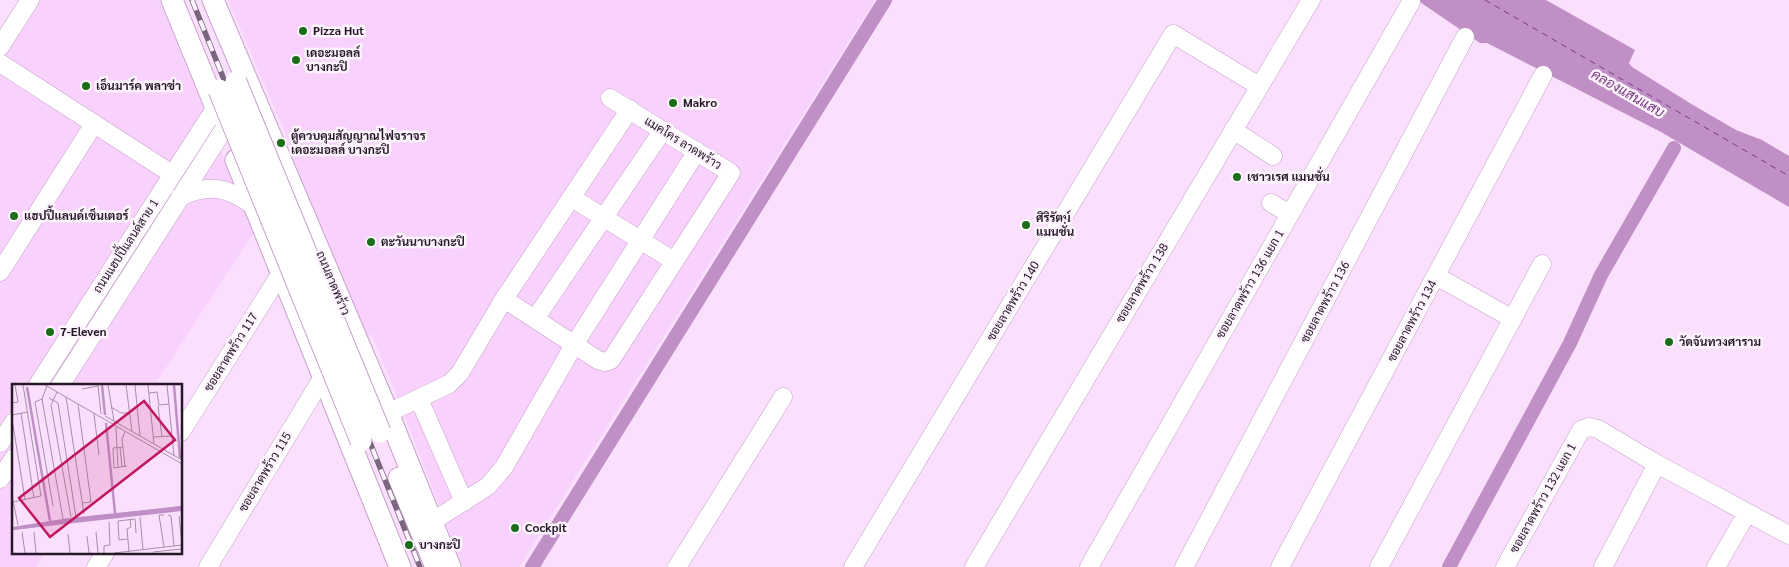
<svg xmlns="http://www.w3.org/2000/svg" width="1789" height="567" font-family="Georgia,Sarabun,serif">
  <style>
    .built { fill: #f8d2fd }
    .water { fill: #c08fc6 }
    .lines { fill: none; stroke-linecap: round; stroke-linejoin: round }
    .canal { stroke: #c08fc6; stroke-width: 14 }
    .ferry { stroke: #783c80; stroke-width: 1; stroke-dasharray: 6 5; stroke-linecap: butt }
    .minor-casing { stroke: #c89fcd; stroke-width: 19 }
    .major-casing { stroke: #c89fcd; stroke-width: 23 }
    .minor { stroke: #fff; stroke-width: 18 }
    .major { stroke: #fff; stroke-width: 21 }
    .rail-casing { stroke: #7a677d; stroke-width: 5.5 }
    .rail { stroke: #fdf4fe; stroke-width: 4; stroke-dasharray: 11; stroke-linecap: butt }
    .major-bridge-casing { stroke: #c89fcd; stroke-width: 23; stroke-linecap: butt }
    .major-bridge { stroke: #fff; stroke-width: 21 }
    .poi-dot { fill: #196e17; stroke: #fdf4fe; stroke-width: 2 }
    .labels { text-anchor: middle; stroke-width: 5; stroke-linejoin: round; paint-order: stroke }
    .poi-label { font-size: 12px; font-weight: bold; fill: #271829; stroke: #fdf4fe; text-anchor: start }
    .street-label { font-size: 12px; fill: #271829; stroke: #fdf4fe }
    .water-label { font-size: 14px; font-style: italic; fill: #783c80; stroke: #fdf4fe }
    .inset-river { fill: none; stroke: #c08fc6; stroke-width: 2.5 }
    .inset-road { fill: none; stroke: #a690a8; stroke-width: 1 }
    .view { fill: #c2185b; fill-opacity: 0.15; stroke: #c2185b; stroke-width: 2.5 }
    .inset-edge { fill: none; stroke: #271829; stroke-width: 2.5 }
  </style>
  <rect width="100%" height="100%" fill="#fae0fd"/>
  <!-- built -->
  <path class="built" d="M39,0H159L254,232L154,386H14V553H45L36,567H0V62Z
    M228,0H875L519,567H463L390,379L371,333L361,349L284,169L294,153Z"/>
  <!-- water -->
  <path class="water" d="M1417,0H1546L1635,50L1629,63L1632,67L1693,105L1736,130L1762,140L1789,156V207L1661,132L1487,43H1480Z"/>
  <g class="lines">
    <!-- canal -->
    <path class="canal" d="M532,567L885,0
      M1449,567L1570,343L1601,275L1674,148"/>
    <!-- ferry -->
    <path class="ferry" d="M1485,0L1789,176"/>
    <defs>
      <path id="minor" d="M0,47L30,0
        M0,63L172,174
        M1233,130L1273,156
        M180,197C210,183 227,187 254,206
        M572,198L674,261
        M1271,203L1290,214
        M0,272L94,124
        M1436,276L1513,319
        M504,299L598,360L605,362L611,360L731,173L610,98
        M535,319L663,130
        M37,386L216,107
        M60,386L224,129
        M419,399L464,502
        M388,413L449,384L460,373L504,299L630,109
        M181,432L281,273
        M0,443L14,422
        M0,479L14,458
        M433,521L488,486L504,467L574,345L697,151
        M96,567L105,553
        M208,567L323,377
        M677,567L783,397
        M853,567L1173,34L1259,86
        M974,567L1311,0
        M1089,567L1411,2
        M1184,567L1465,37
        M1280,567L1543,75
        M1379,567L1542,264
        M1505,567L1581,430L1589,427L1598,429L1657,464L1789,535
        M1603,567L1657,464
        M1716,567L1747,513"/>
      <path id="major" d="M172,0L219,115
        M213,0L388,413L450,567
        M236,160L400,567
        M399,478L436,567"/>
    </defs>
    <!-- minor casing -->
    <use href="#minor" class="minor-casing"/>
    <!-- major casing -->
    <use href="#major" class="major-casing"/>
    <!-- minor -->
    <use href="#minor" class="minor"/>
    <!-- major -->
    <use href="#major" class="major"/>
    <defs>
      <path id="rail" d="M192,0L420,567"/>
    </defs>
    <!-- rail casing -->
    <use href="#rail" class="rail-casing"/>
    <!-- rail -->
    <use href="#rail" class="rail"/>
    <defs>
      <path id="major-bridge" d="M236,82L380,432
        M219,90L361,441"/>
    </defs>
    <!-- major-bridge casing -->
    <use href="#major-bridge" class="major-bridge-casing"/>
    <!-- major-bridge -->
    <use href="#major-bridge" class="major-bridge"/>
  </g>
  <!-- markers -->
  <g class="poi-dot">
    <circle cx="303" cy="31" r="5"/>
    <circle cx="296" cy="60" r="5"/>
    <circle cx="86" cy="86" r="5"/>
    <circle cx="673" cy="103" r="5"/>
    <circle cx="281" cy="143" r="5"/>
    <circle cx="1237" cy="177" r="5"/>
    <circle cx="14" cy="216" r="5"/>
    <circle cx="1026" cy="225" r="5"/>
    <circle cx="371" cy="242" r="5"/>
    <circle cx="50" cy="332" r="5"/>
    <circle cx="1669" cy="342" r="5"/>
    <circle cx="515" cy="528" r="5"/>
    <circle cx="409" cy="545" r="5"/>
  </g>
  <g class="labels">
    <!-- poi labels -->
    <g class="poi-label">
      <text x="313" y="35">Pizza Hut</text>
      <text x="306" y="57">เดอะมอลล์<tspan x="306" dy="14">บางกะปิ</tspan></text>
      <text x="96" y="90">เอ็นมาร์ค พลาซ่า</text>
      <text x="683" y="107">Makro</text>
      <text x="291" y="140">ตู้ควบคุมสัญญาณไฟจราจร<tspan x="291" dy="14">เดอะมอลล์ บางกะปิ</tspan></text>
      <text x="1247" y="181">เชาวเรศ แมนชั่น</text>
      <text x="24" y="220">แฮปปี้แลนด์เซ็นเตอร์</text>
      <text x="1036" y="222">ศิริรัตน์<tspan x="1036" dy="14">แมนชั่น</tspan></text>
      <text x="381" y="246">ตะวันนาบางกะปิ</text>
      <text x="60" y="336">7-Eleven</text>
      <text x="1679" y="346">วัดจันทวงศาราม</text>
      <text x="525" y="532">Cockpit</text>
      <text x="419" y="549">บางกะปิ</text>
    </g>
    <!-- street labels -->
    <g class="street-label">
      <text transform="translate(683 143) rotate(32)" y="4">แมคโคร ลาดพร้าว</text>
      <text transform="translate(126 246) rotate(-57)" y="4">ถนนแฮปปี้แลนด์สาย 1</text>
      <text transform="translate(333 283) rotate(67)" y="4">ถนนลาดพร้าว</text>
      <text transform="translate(1142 283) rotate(-59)" y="4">ซอยลาดพร้าว 138</text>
      <text transform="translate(1250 284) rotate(-60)" y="4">ซอยลาดพร้าว 136 แยก 1</text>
      <text transform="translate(1013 301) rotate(-59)" y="4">ซอยลาดพร้าว 140</text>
      <text transform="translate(1325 302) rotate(-62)" y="4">ซอยลาดพร้าว 136</text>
      <text transform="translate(1412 321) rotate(-62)" y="4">ซอยลาดพร้าว 134</text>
      <text transform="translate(231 352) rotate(-58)" y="4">ซอยลาดพร้าว 117</text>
      <text transform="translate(265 472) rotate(-59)" y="4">ซอยลาดพร้าว 115</text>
      <text transform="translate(1543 498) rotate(-61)" y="4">ซอยลาดพร้าว 132 แยก 1</text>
    </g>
    <!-- water labels -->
    <g class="water-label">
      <text transform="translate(1628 93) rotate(30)" y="5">คลองแสนแสบ</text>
    </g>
  </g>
  <!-- overview -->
  <g transform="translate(12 384)">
    <rect width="170" height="170" fill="#fae0fd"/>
    <path d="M170,122V127L0,146V143L57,134Z" fill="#c08fc6"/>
    <path class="inset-river" d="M90,1L93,31M162,1L168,74M15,3L38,137M94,39L103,129M0,145L170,123"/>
    <path class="inset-road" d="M33,1L170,80M86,1L89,30M96,1L102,37M114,1L120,47M123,1L128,52M136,1L142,60M155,1L162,72M35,2L30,15L51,135M70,5L86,2M45,8L39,21L59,133M137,9L145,8L147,21L157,20M54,13L72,130M37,14L46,19L64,133M30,15L23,18L41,122M0,19L6,18L3,1M66,20L79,118L70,119M146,22L150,53M99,23L109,29H118M9,29L22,114M82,30L87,71M0,31L16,28M93,32L170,76M0,35L13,115M104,43L106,84M141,53L160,52M108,63L110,83M111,63L101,64L102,84L115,82M113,83L110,55L113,48M0,112L6,141M1,118L29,112L11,1M156,131L159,132L162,162M167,132L170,160M128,133L131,166M10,148L13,169M22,148L24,169M84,148L86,169M56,150L58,169M75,152L77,169M115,155L107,156L106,137L123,135L124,149M152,163L147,131H152M117,168L115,145L119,143L118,135M141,168L170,165M92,169V162L98,161L97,138M102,169L170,161"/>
    <path class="view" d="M132,17L163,56L38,153L7,114Z"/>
    <rect width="170" height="170" class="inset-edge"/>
  </g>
</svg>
